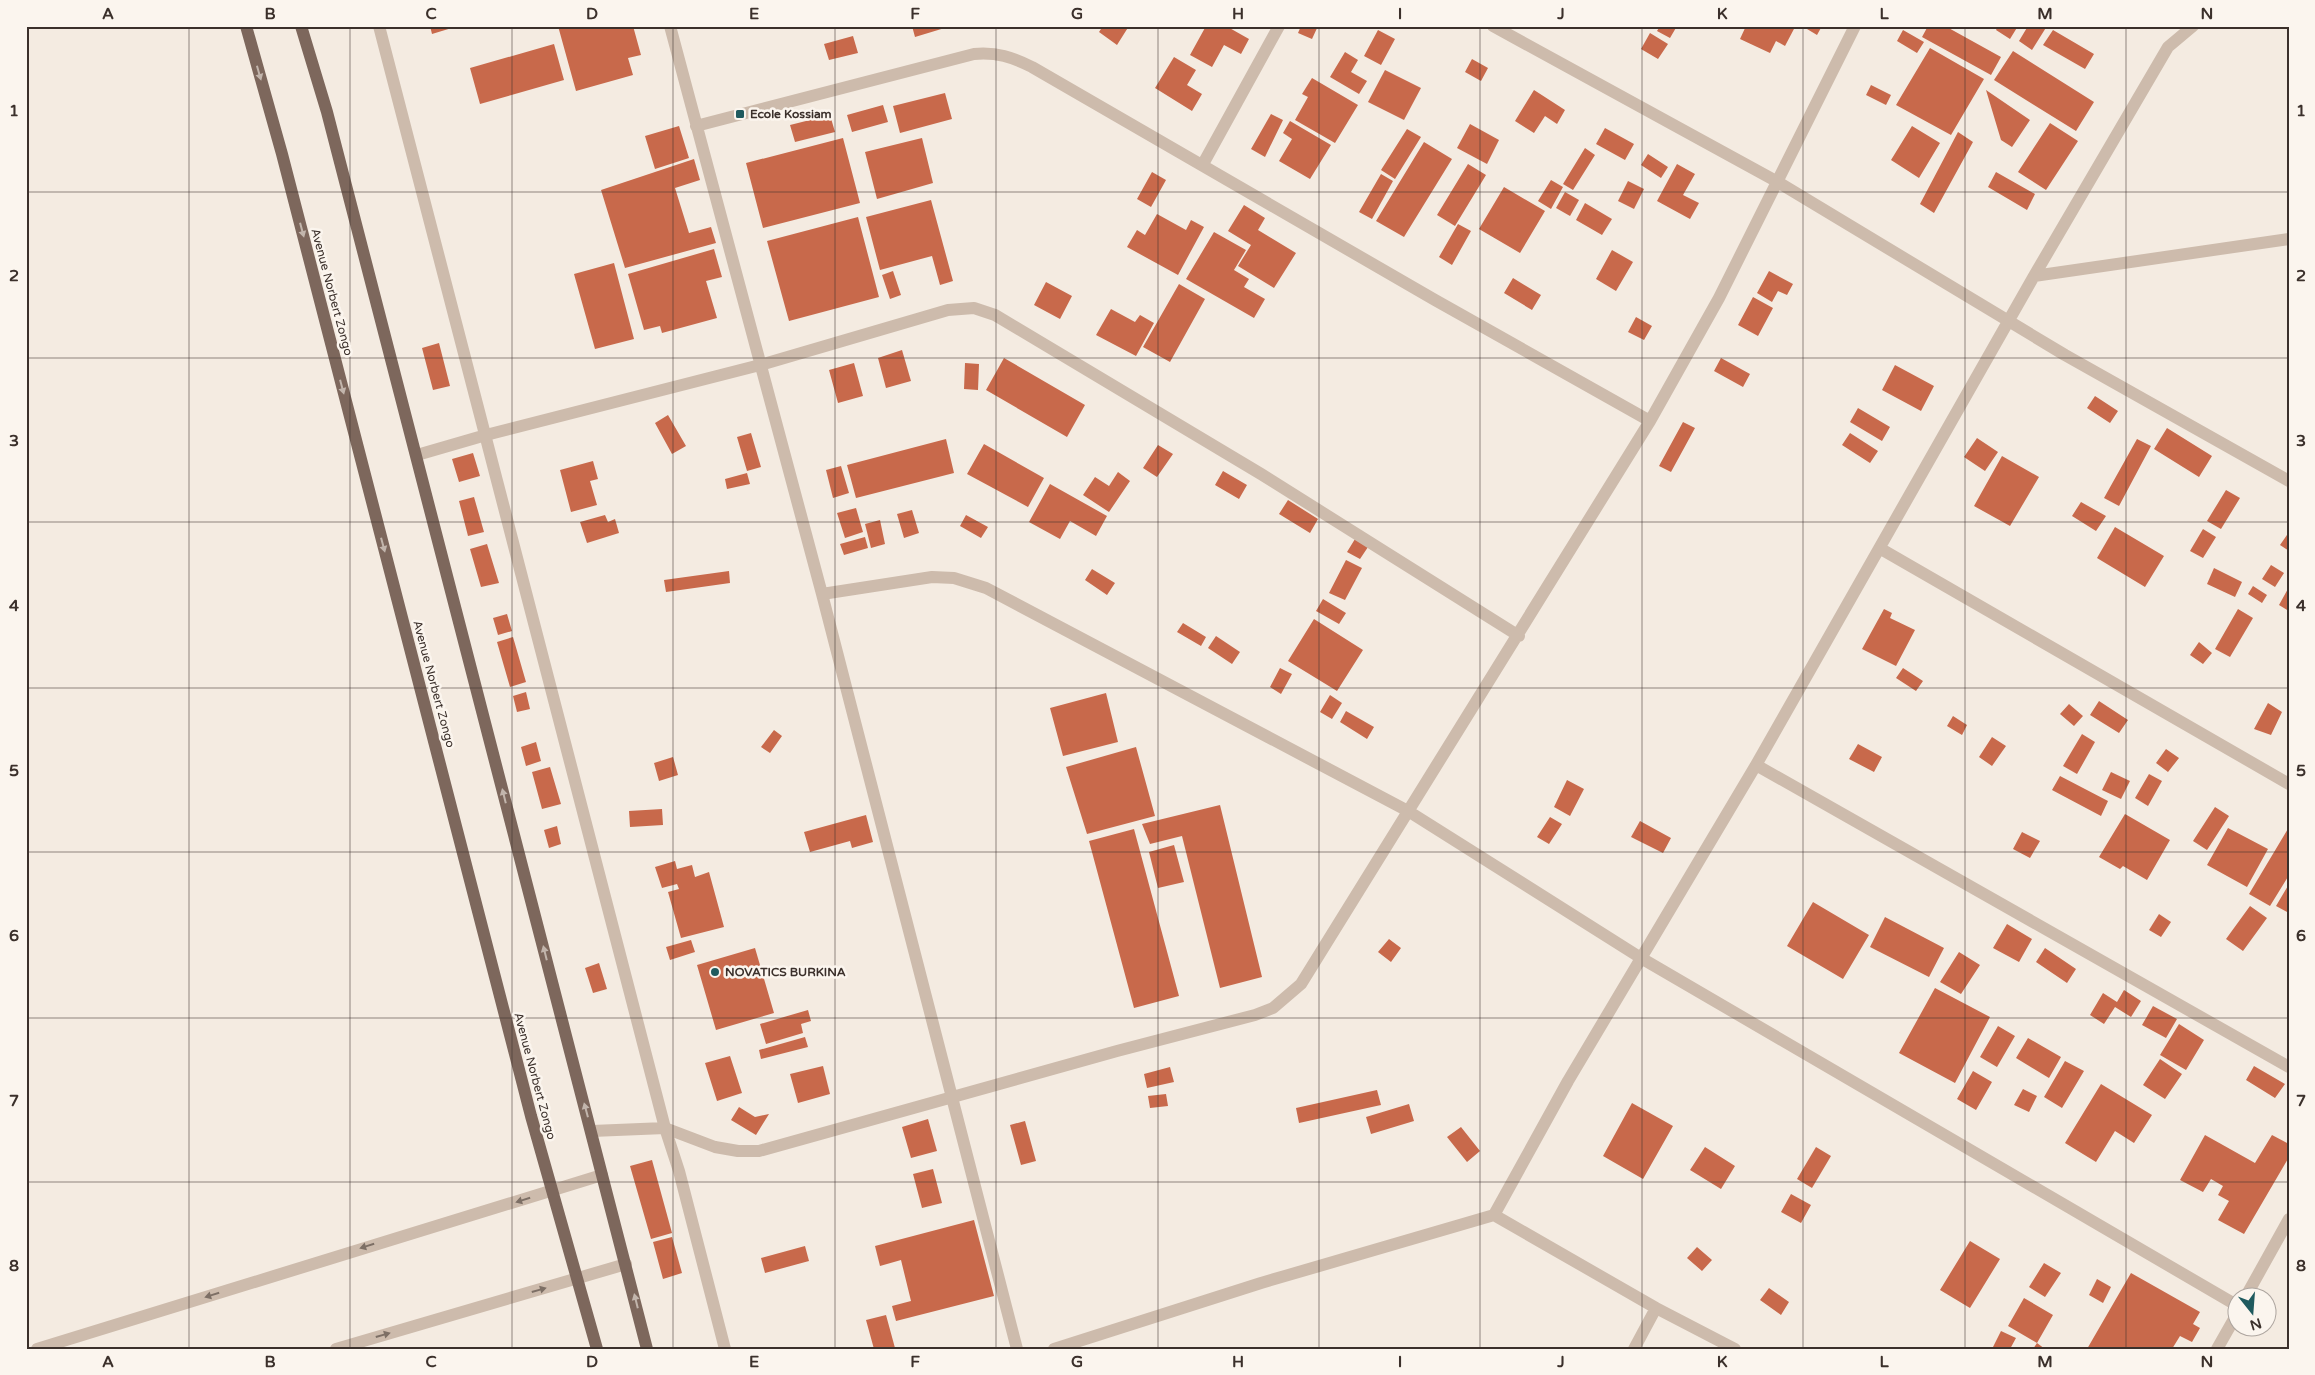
<svg xmlns="http://www.w3.org/2000/svg" width="2315" height="1375" font-family="'Varela Round',sans-serif">
  <style>
    .building { fill: #c8694b }
    .lines { fill: none; stroke-linecap: round; stroke-linejoin: round }
    .minor { stroke: #cdbbac; stroke-width: 12 }
    .major { stroke: #7d675c; stroke-width: 12 }
    .oneway { fill: #c2b5ac }
    .oneway2 { fill: #7d6f65 }
    .grid { fill: none; stroke: #3b302b; stroke-width: 1; stroke-opacity: 0.55 }
    .poi-dot { fill: #1f5a5e; stroke: #fbf5ee; stroke-width: 2 }
    .labels { text-anchor: middle; stroke-width: 5; stroke-linejoin: round; paint-order: stroke }
    .poi-label { font-size: 12px; font-weight: bold; fill: #3b302b; stroke: #fbf5ee; text-anchor: start }
    .street-label { font-size: 12px; fill: #3b302b; stroke: #fbf5ee }
    .neatline { fill: none; stroke: #3b302b; stroke-width: 2 }
    .grid-label { font-size: 16px; text-anchor: middle; font-weight: bold; fill: #3b302b }
  </style>
  <rect width="100%" height="100%" fill="#f4ebe1"/>
  <!-- building -->
  <path class="building" d="M430,26H455V27L432,34Z
    M558,26H633L641,55L628,58L633,75L576,91Z
    M912,26H948V27L915,37Z
    M1103,26H1129L1117,45L1099,32Z
    M1206,26H1226L1249,39L1241,54L1224,45L1212,67L1190,55Z
    M1301,26H1318L1312,39L1298,33Z
    M1660,26H1677L1670,38L1657,31Z
    M1746,26H1794L1795,27L1785,46L1776,41L1770,53L1740,39Z
    M1802,26H1822L1817,35Z
    M1928,26H1945L2001,57L1991,75L1922,37Z
    M1998,26H2018L2010,39L1996,30Z
    M2028,26H2047L2032,50L2019,41Z
    M1378,30L1395,39L1381,65L1364,56Z
    M1903,30L1924,42L1917,53L1897,41Z
    M2053,30L2094,54L2085,69L2043,45Z
    M1650,33L1668,44L1658,59L1641,49Z
    M853,36L858,53L829,60L824,44Z
    M554,44L564,80L480,104L470,68Z
    M1930,48L1984,79L1951,135L1896,105Z
    M2013,51L2094,102L2076,131L1994,80Z
    M1345,52L1358,60L1351,72L1367,81L1359,94L1330,77Z
    M1174,57L1196,70L1187,85L1202,94L1192,111L1155,88Z
    M1472,59L1488,68L1481,81L1465,72Z
    M1385,70L1421,88L1404,120L1368,102Z
    M1312,78L1358,105L1335,143L1295,120L1308,97L1302,94Z
    M1871,85L1891,95L1886,105L1866,95Z
    M1534,90L1565,110L1557,124L1545,116L1534,133L1515,121Z
    M1986,90L2030,120L2012,147L2001,140Z
    M945,93L952,119L900,133L893,106Z
    M883,105L888,122L852,132L847,115Z
    M1271,114L1283,120L1265,157L1251,149Z
    M830,115L835,132L795,142L790,125Z
    M1290,121L1331,145L1310,179L1279,161L1292,139L1283,133Z
    M2050,123L2078,141L2046,190L2018,172Z
    M1470,124L1499,140L1487,164L1457,148Z
    M679,126L689,158L655,169L645,136Z
    M1912,126L1940,143L1919,178L1891,160Z
    M1605,128L1634,144L1625,160L1596,144Z
    M1407,129L1421,137L1395,179L1381,170Z
    M1958,132L1973,142L1934,213L1920,204Z
    M843,138L860,203L763,228L746,163Z
    M922,138L933,183L877,199L865,152Z
    M1424,142L1452,159L1404,237L1376,221Z
    M1585,148L1595,155L1573,190L1563,184Z
    M1648,154L1668,167L1661,178L1641,165Z
    M694,159L700,180L675,188L689,233L711,227L716,243L625,268L601,190Z
    M1468,164L1486,175L1455,226L1437,215Z
    M1677,164L1695,174L1683,195L1699,203L1690,219L1657,201Z
    M1152,172L1166,180L1151,207L1137,199Z
    M1996,172L2035,194L2027,210L1988,187Z
    M1381,174L1393,181L1372,219L1359,212Z
    M1551,180L1563,187L1551,209L1538,201Z
    M1628,181L1644,189L1634,209L1618,201Z
    M1504,187L1545,211L1520,253L1479,229Z
    M1565,192L1579,200L1570,216L1556,208Z
    M931,200L953,281L940,285L932,256L880,270L866,217Z
    M1585,203L1612,219L1602,235L1576,220Z
    M1244,205L1265,218L1258,230L1296,253L1274,288L1238,266L1251,245L1228,231Z
    M1157,214L1186,230L1191,220L1204,227L1178,275L1127,247L1137,230L1145,235Z
    M858,217L879,297L789,321L767,241Z
    M1458,224L1471,231L1452,265L1439,257Z
    M1214,232L1246,250L1234,270L1249,279L1244,287L1265,299L1254,318L1186,279Z
    M714,249L722,277L706,281L717,318L662,333L660,326L644,330L628,274Z
    M1612,250L1633,262L1616,291L1596,279Z
    M614,263L634,339L595,349L574,274Z
    M893,271L901,295L890,299L882,275Z
    M1769,271L1793,284L1787,295L1778,291L1772,302L1757,293Z
    M1513,278L1541,295L1532,310L1504,293Z
    M1046,282L1072,296L1060,319L1034,305Z
    M1179,284L1205,299L1170,362L1143,347Z
    M1753,297L1773,308L1758,336L1738,325Z
    M1111,309L1135,322L1140,315L1154,323L1136,356L1096,335Z
    M1636,317L1652,326L1644,340L1628,332Z
    M439,343L450,386L433,390L422,348Z
    M902,350L911,381L886,388L878,358Z
    M1004,358L1085,405L1067,437L986,390Z
    M1721,358L1750,374L1743,387L1714,371Z
    M854,363L863,396L838,403L829,370Z
    M965,363L979,364L978,390L964,389Z
    M1895,365L1934,386L1921,411L1882,390Z
    M2095,396L2118,411L2110,423L2087,408Z
    M1858,408L1890,427L1882,441L1850,422Z
    M668,415L686,446L672,454L655,423Z
    M1683,422L1695,428L1671,472L1659,466Z
    M2167,428L2212,456L2199,477L2154,449Z
    M751,433L761,467L747,471L737,437Z
    M1850,433L1878,451L1870,463L1842,445Z
    M1977,438L1998,452L1985,471L1964,457Z
    M946,439L954,473L856,498L847,465Z
    M2137,439L2151,446L2119,506L2104,498Z
    M984,444L1044,478L1028,507L967,474Z
    M1158,445L1173,454L1157,477L1143,468Z
    M473,453L480,476L459,482L452,459Z
    M2002,456L2039,477L2010,526L1974,506Z
    M593,461L598,479L590,481L597,505L571,512L560,470Z
    M841,466L849,493L833,498L826,470Z
    M1223,471L1247,485L1239,499L1215,485Z
    M1118,472L1130,481L1109,512L1083,495L1095,477L1109,486Z
    M747,473L750,484L727,489L725,479Z
    M1050,484L1107,516L1096,536L1070,521L1060,539L1029,522Z
    M2226,490L2240,498L2221,529L2207,521Z
    M474,497L484,532L468,536L459,501Z
    M1288,500L1318,519L1310,533L1279,514Z
    M2081,502L2106,516L2096,531L2072,516Z
    M856,508L863,532L845,538L837,513Z
    M912,510L919,533L904,538L897,514Z
    M605,515L608,522L615,519L619,533L587,543L580,522Z
    M966,515L988,527L981,538L960,526Z
    M880,520L885,544L871,548L865,524Z
    M2115,527L2164,556L2145,587L2097,558Z
    M2203,529L2216,537L2203,558L2190,551Z
    M2289,532V551L2280,545Z
    M865,537L868,548L844,555L840,544Z
    M1355,539L1368,547L1360,559L1347,552Z
    M487,544L499,583L481,587L470,549Z
    M1346,560L1362,568L1345,600L1329,593Z
    M2271,565L2284,573L2275,587L2262,579Z
    M2214,568L2242,582L2235,597L2207,584Z
    M1092,569L1115,583L1107,595L1085,580Z
    M729,571L730,583L666,592L664,580Z
    M2253,586L2267,595L2262,603L2248,594Z
    M2289,587V611L2279,605Z
    M1323,599L1346,613L1339,624L1316,611Z
    M1884,609L1892,613L1890,618L1915,630L1896,666L1862,649Z
    M2238,609L2253,618L2230,657L2215,649Z
    M507,614L512,631L498,635L493,618Z
    M1314,619L1363,650L1337,691L1288,661Z
    M1183,623L1206,637L1201,646L1177,632Z
    M1216,636L1240,652L1232,664L1208,648Z
    M513,637L526,682L510,687L497,642Z
    M2199,642L2212,653L2203,664L2190,655Z
    M1280,668L1292,674L1281,694L1270,687Z
    M1903,668L1923,681L1916,691L1896,678Z
    M526,692L530,709L517,712L513,696Z
    M1106,693L1118,742L1063,756L1050,708Z
    M1330,695L1342,703L1332,719L1320,712Z
    M2099,701L2128,720L2119,733L2090,715Z
    M2268,703L2282,712L2271,735L2254,729Z
    M2069,704L2083,716L2074,726L2060,714Z
    M1346,711L1374,727L1367,739L1340,722Z
    M1953,716L1967,725L1962,735L1947,726Z
    M774,730L782,736L770,753L761,747Z
    M2082,734L2095,742L2077,774L2063,766Z
    M1992,737L2006,746L1992,766L1979,757Z
    M536,742L541,761L526,766L521,747Z
    M1858,744L1882,757L1874,772L1849,759Z
    M1136,747L1155,816L1087,834L1066,767Z
    M2166,749L2179,758L2168,772L2156,763Z
    M673,757L678,775L659,781L654,763Z
    M550,767L561,804L542,809L532,772Z
    M2111,772L2130,781L2121,799L2102,790Z
    M2149,774L2162,781L2148,806L2135,798Z
    M2060,776L2108,801L2101,816L2052,790Z
    M1567,780L1584,789L1570,816L1554,807Z
    M1220,805L1262,977L1220,988L1182,836L1150,844L1142,824Z
    M2215,807L2229,816L2207,850L2193,841Z
    M662,809L663,825L630,827L629,811Z
    M2125,814L2170,840L2147,880L2123,866L2120,869L2099,857Z
    M866,815L873,842L852,848L850,841L810,852L804,832Z
    M1550,817L1562,824L1549,844L1537,837Z
    M1640,821L1671,838L1663,853L1631,837Z
    M557,826L561,844L549,848L544,830Z
    M2289,827V875L2270,906L2249,894Z
    M2228,828L2268,849L2247,887L2207,865Z
    M1134,829L1179,996L1134,1008L1089,841Z
    M2022,832L2040,841L2030,858L2013,849Z
    M1174,845L1184,882L1158,888L1149,852Z
    M675,861L677,869L692,865L695,877L709,872L724,927L681,938L668,892L679,889L677,884L662,888L655,867Z
    M2289,884V913L2276,906Z
    M1813,902L1869,935L1843,979L1787,946Z
    M2250,906L2267,918L2243,951L2226,939Z
    M2159,914L2171,922L2161,937L2149,930Z
    M1885,917L1944,948L1929,977L1870,947Z
    M2007,924L2032,939L2019,962L1993,948Z
    M1389,939L1401,948L1391,962L1378,952Z
    M691,940L695,952L670,960L666,947Z
    M755,948L774,1013L716,1030L697,965Z
    M2045,948L2076,969L2067,983L2036,962Z
    M1959,952L1980,965L1961,994L1940,982Z
    M599,963L607,989L593,993L585,968Z
    M1935,988L1990,1017L1955,1083L1899,1053Z
    M2124,990L2141,1001L2131,1017L2115,1007L2104,1024L2090,1015L2103,993L2117,1002Z
    M2153,1006L2177,1019L2166,1038L2142,1025Z
    M808,1010L811,1021L801,1024L803,1033L766,1044L760,1024Z
    M2179,1024L2204,1040L2186,1070L2160,1055Z
    M1998,1026L2015,1036L1997,1067L1980,1057Z
    M805,1037L808,1047L761,1059L759,1050Z
    M2028,1038L2061,1057L2049,1078L2016,1058Z
    M730,1056L742,1093L717,1101L705,1063Z
    M2160,1059L2182,1074L2165,1099L2143,1085Z
    M2065,1061L2084,1071L2062,1108L2044,1097Z
    M823,1066L830,1094L798,1103L790,1074Z
    M2254,1066L2285,1084L2275,1098L2246,1080Z
    M1170,1067L1174,1082L1147,1088L1144,1074Z
    M1973,1071L1992,1082L1976,1110L1957,1099Z
    M2101,1084L2152,1115L2134,1143L2115,1131L2096,1162L2065,1143Z
    M2023,1089L2037,1096L2029,1112L2014,1105Z
    M1377,1090L1381,1105L1299,1123L1296,1108Z
    M1166,1094L1168,1106L1150,1108L1148,1096Z
    M1632,1103L1673,1126L1643,1179L1603,1156Z
    M1409,1104L1414,1121L1371,1134L1366,1117Z
    M739,1107L755,1117L769,1114L756,1135L731,1120Z
    M928,1119L937,1151L911,1158L902,1127Z
    M1025,1121L1036,1161L1021,1165L1010,1125Z
    M1461,1127L1480,1151L1467,1162L1447,1137Z
    M2205,1135L2255,1163L2272,1135L2289,1144V1157L2244,1234L2218,1220L2229,1201L2218,1195L2223,1186L2211,1179L2203,1192L2180,1180Z
    M1705,1147L1735,1166L1721,1189L1690,1170Z
    M1816,1147L1831,1156L1812,1188L1797,1179Z
    M652,1160L672,1233L651,1239L630,1166Z
    M933,1169L942,1203L922,1208L913,1174Z
    M1791,1194L1811,1205L1801,1223L1781,1212Z
    M974,1220L994,1296L896,1321L892,1306L911,1301L901,1260L880,1266L875,1246Z
    M672,1237L682,1273L663,1279L653,1242Z
    M1970,1241L2000,1259L1970,1308L1940,1290Z
    M805,1246L809,1261L765,1273L761,1258Z
    M1697,1247L1712,1260L1702,1271L1687,1258Z
    M2044,1263L2061,1273L2045,1297L2029,1287Z
    M2131,1273L2200,1312L2193,1324L2200,1328L2192,1342L2180,1336L2172,1349H2087Z
    M2097,1279L2111,1287L2103,1303L2089,1295Z
    M1769,1288L1789,1302L1781,1315L1760,1300Z
    M2024,1298L2053,1315L2037,1343L2008,1326Z
    M886,1315L895,1348L874,1349L866,1320Z
    M2001,1331L2016,1338L2010,1349H1992Z
    M2037,1343L2045,1349H2033Z"/>
  <g class="lines">
    <!-- minor -->
    <path class="minor" d="M379,26L665,1128L679,1171L725,1349
      M670,26L822,594L1017,1349
      M1493,26L1776,181L2065,355L2289,481
      M696,126L974,54C997,52 1012,57 1032,67L1435,300L1650,421
      M1203,164L1279,26
      M2034,276L2168,47L2193,26
      M417,455L486,435L760,365L948,310L974,308L995,315L1261,474L1519,636
      M1881,549L2289,784
      M822,594L932,577L954,578L986,588L1408,811L1641,958L2238,1306
      M1756,765L2289,1067
      M592,1131L665,1128L715,1147L738,1151H759L1117,1051L1255,1015L1273,1008L1301,984L1650,421L1719,298L1855,26
      M1494,1215L1656,1308L1735,1349
      M2245,1298L2289,1219
      M37,1349L602,1175
      M336,1349L626,1264
      M1054,1349L1261,1283L1494,1215L1568,1081L1756,765L2034,276L2289,239
      M1634,1349L1656,1308
      M2217,1349L2238,1312"/>
    <!-- major -->
    <path class="major" d="M246,26L282,154L531,1116L597,1349
      M301,26L327,112L647,1349"/>
  </g>
  <!-- one-way arrows -->
  <defs><path id="oneway-solid" d="M-6-.8H1V-3.2L6.5 0L1 3.2V.8H-6Z" transform="scale(1.25)"/></defs>
  <g class="oneway">
    <use href="#oneway-solid" transform="translate(259 73) rotate(74)"/>
    <use href="#oneway-solid" transform="translate(302 230) rotate(75)"/>
    <use href="#oneway-solid" transform="translate(342 387) rotate(75)"/>
    <use href="#oneway-solid" transform="translate(383 545) rotate(75)"/>
    <use href="#oneway-solid" transform="translate(504 796) rotate(-104)"/>
    <use href="#oneway-solid" transform="translate(545 953) rotate(-104)"/>
    <use href="#oneway-solid" transform="translate(586 1110) rotate(-105)"/>
    <use href="#oneway-solid" transform="translate(636 1301) rotate(-104)"/>
  </g>
  <g class="oneway2">
    <use href="#oneway-solid" transform="translate(523 1200) rotate(163)"/>
    <use href="#oneway-solid" transform="translate(367 1246) rotate(163)"/>
    <use href="#oneway-solid" transform="translate(539 1290) rotate(-16)"/>
    <use href="#oneway-solid" transform="translate(212 1295) rotate(163)"/>
    <use href="#oneway-solid" transform="translate(383 1335) rotate(-16)"/>
  </g>
  <!-- grid -->
  <path class="grid" d="M189,26V1349M350,26V1349M512,26V1349M673,26V1349M835,26V1349M996,26V1349M1158,26V1349M1319,26V1349M1480,26V1349M1642,26V1349M1803,26V1349M1965,26V1349M2126,26V1349M26,192H2289M26,358H2289M26,522H2289M26,688H2289M26,852H2289M26,1018H2289M26,1182H2289"/>
  <!-- markers -->
  <g class="poi-dot">
    <rect x="735" y="109" width="10" height="10" rx="2.5"/>
    <circle cx="715" cy="972" r="5"/>
  </g>
  <g class="labels">
    <!-- poi labels -->
    <g class="poi-label">
      <text x="750" y="118">Ecole Kossiam</text>
      <text x="725" y="976">NOVATICS BURKINA</text>
    </g>
    <!-- street labels -->
    <g class="street-label">
      <text transform="translate(332 292) rotate(75)" y="4">Avenue Norbert Zongo</text>
      <text transform="translate(434 684) rotate(75)" y="4">Avenue Norbert Zongo</text>
      <text transform="translate(535 1076) rotate(75)" y="4">Avenue Norbert Zongo</text>
    </g>
  </g>
  <!-- border -->
  <rect width="2315" height="1375" fill="none" stroke="#fbf5ee" stroke-width="55"/>
  <!-- north arrow -->
  <g transform="translate(2252 1312) rotate(163)"><circle r="24" fill="#fbf5ee" stroke="#aea6a0"/>
  <path d="M0-4L9 19L0 12L-9 19Z" fill="#1f5a5e"/>
  <text y="-8" font-size="14" font-weight="bold" text-anchor="middle" fill="#3b302b">N</text>
  </g>
  <rect x="28" y="28" width="2260" height="1320" class="neatline"/>
  <g class="grid-label">
    <text x="108" y="19">A</text>
    <text x="270" y="19">B</text>
    <text x="431" y="19">C</text>
    <text x="592" y="19">D</text>
    <text x="754" y="19">E</text>
    <text x="915" y="19">F</text>
    <text x="1077" y="19">G</text>
    <text x="1238" y="19">H</text>
    <text x="1400" y="19">I</text>
    <text x="1561" y="19">J</text>
    <text x="1722" y="19">K</text>
    <text x="1884" y="19">L</text>
    <text x="2045" y="19">M</text>
    <text x="2207" y="19">N</text>
    <text x="14" y="116">1</text>
    <text x="2301" y="116">1</text>
    <text x="14" y="281">2</text>
    <text x="2301" y="281">2</text>
    <text x="14" y="446">3</text>
    <text x="2301" y="446">3</text>
    <text x="14" y="611">4</text>
    <text x="2301" y="611">4</text>
    <text x="14" y="776">5</text>
    <text x="2301" y="776">5</text>
    <text x="14" y="941">6</text>
    <text x="2301" y="941">6</text>
    <text x="14" y="1106">7</text>
    <text x="2301" y="1106">7</text>
    <text x="14" y="1271">8</text>
    <text x="2301" y="1271">8</text>
    <text x="108" y="1367">A</text>
    <text x="270" y="1367">B</text>
    <text x="431" y="1367">C</text>
    <text x="592" y="1367">D</text>
    <text x="754" y="1367">E</text>
    <text x="915" y="1367">F</text>
    <text x="1077" y="1367">G</text>
    <text x="1238" y="1367">H</text>
    <text x="1400" y="1367">I</text>
    <text x="1561" y="1367">J</text>
    <text x="1722" y="1367">K</text>
    <text x="1884" y="1367">L</text>
    <text x="2045" y="1367">M</text>
    <text x="2207" y="1367">N</text>
  </g>
</svg>
